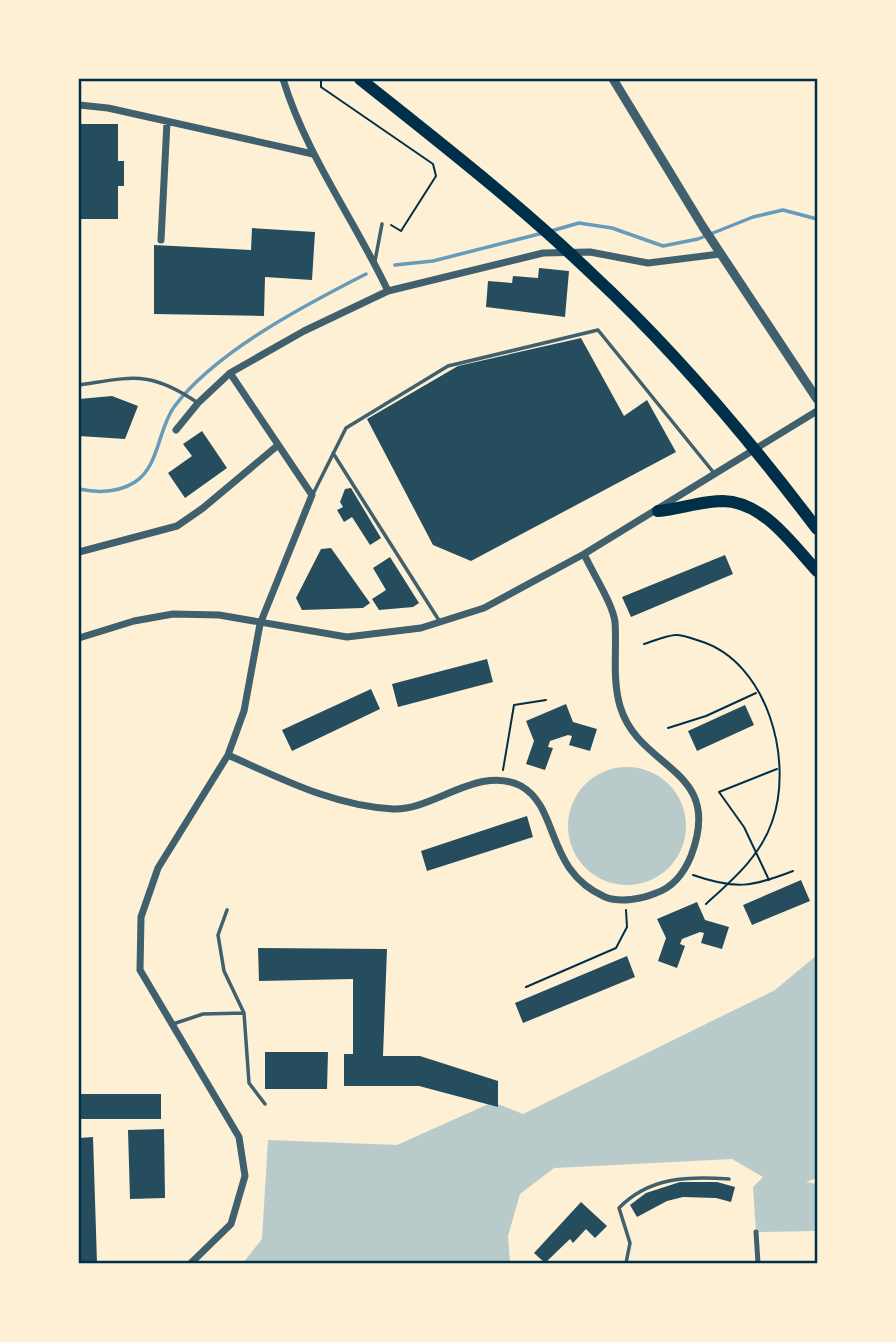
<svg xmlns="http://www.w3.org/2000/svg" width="896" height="1342" font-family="Karla,sans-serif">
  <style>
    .green { fill: #b9caca }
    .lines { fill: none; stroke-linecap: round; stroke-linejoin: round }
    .stream { stroke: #669bbc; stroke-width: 3.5 }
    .building { fill: #264d5e }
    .path { stroke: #003049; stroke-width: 2 }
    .service { stroke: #3f606c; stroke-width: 3.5 }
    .pedestrian { stroke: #3f606c; stroke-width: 5 }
    .minor { stroke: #3f606c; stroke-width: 7 }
    .tertiary { stroke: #3f606c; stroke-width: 9 }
    .trunk { stroke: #003049; stroke-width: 12 }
    .neatline { fill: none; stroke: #003049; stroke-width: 2.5 }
  </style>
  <rect width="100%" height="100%" fill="#fdf0d5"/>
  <!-- green -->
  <path class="green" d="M568 826a59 59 0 1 1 118 0a59 59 0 1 1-118 0Z
    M817,955V1178L806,1182L817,1184V1231L756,1232L753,1187L763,1177L732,1159L554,1168L520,1194L508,1236L510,1263H243L262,1239L268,1140L397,1145L493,1102L523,1114L775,990Z"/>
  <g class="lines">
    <!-- stream -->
    <path class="stream" d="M551,231L579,223L612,228L663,246L698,239L753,217L783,210L817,219
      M395,265L433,261L543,233
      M79,489C98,493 118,493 135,482C159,467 158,429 174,407C215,352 305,305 366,274"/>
  </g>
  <!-- building -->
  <path class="building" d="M79,124H118V161H124V186H118V219H79Z
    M252,228L315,232L312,280L265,277L264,316L154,314V245L251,250Z
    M539,268L569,271L565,317L486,307L488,281L512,283L513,276L538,278Z
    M581,338L624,416L647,400L676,452L471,561L433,545L367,419L458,366Z
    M112,396L138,406L125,439L79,436V399Z
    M202,431L227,468L185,498L168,473L192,456L183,444Z
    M351,488L381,538L370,545L352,517L344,522L337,510L343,507L340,502L345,489Z
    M331,548L370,603L363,608L302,610L296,598L321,549Z
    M725,555L733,574L631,617L622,597Z
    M390,557L419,603L413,607L379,610L372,599L386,590L373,568Z
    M487,659L493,682L398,707L392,684Z
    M371,689L380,709L292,751L282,730Z
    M566,704L573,722L597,729L590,751L569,745L572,736L568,735L550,741L548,747L553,748L545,770L526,764L534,741L526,721Z
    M745,705L754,725L697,751L688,731Z
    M527,816L533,837L427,871L421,851Z
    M801,880L810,901L752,925L743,905Z
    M697,902L705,920L729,927L722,949L701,943L704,933L700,932L682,939L680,944L685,946L677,968L658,961L666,938L657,919Z
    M258,948L387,949L383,1056H420L498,1081V1107L419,1086H344V1054H353V979L259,981Z
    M627,956L635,977L523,1023L515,1003Z
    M265,1052H328L327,1089H265Z
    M79,1094H161V1119H79Z
    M164,1129L165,1198L130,1199L128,1130Z
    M93,1137L97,1263H79V1138Z
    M680,1182H717L735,1187L731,1202L716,1198L683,1197L667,1201L637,1217L630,1205L646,1193Z
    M581,1202L607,1226L595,1238L586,1229L573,1243L570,1239L545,1263L534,1253Z"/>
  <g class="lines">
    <!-- path -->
    <path class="path" d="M321,81V87L433,164L436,176L401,231L391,225
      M644,644C654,641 665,636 675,635C682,634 693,639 700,641C768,662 794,761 772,822C760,857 732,880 706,904
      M668,728L706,716L756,693
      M503,770L514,705L546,700
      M693,875C736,890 752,887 793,871
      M769,880L744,827L719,792L777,769
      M526,987L616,948L627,927L626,910"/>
    <!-- service -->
    <path class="service" d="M375,261L382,224
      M79,385C133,377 150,370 198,403
      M333,453L440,622
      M313,494L346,428L448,366L598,330L714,473
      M227,910L218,935L224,971L244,1013L249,1083L265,1104
      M173,1024L203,1014L244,1013
      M626,1263L630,1243L619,1208C649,1177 688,1176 729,1179"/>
    <!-- pedestrian -->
    <path class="pedestrian" d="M756,1232L758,1263"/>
    <!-- minor -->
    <path class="minor" d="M283,79C306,155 354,219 388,291
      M79,105L108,108L313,154
      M161,240L167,122
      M176,430L198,403L230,373L304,331L388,291L543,253L590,252L648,263L720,254
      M79,552L177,526L203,508L277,446
      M79,638L134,621L173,614L219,615L347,637L421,628L484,608L584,554L817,411
      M228,755C282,779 334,806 393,809C433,811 479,764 521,786C560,808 545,871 605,897C620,903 642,899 656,893C674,887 684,873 691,856C725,767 639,771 620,706C612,678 617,650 615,622C613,604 592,572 584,554
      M191,1263L231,1224L245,1176L239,1137L140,970L141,917L158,868L228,755L244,711L260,624L312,495L230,373"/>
    <!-- tertiary -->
    <path class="tertiary" d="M613,79L703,227L817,399"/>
    <!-- trunk -->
    <path class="trunk" d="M360,79C439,142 519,204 592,274C675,351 749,439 817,529
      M658,511C679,509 702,501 723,501C764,502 792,544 817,571"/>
  </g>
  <!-- border -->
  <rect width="896" height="1342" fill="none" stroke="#fdf0d5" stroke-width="161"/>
  <rect x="80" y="80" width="736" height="1182" class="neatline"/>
</svg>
